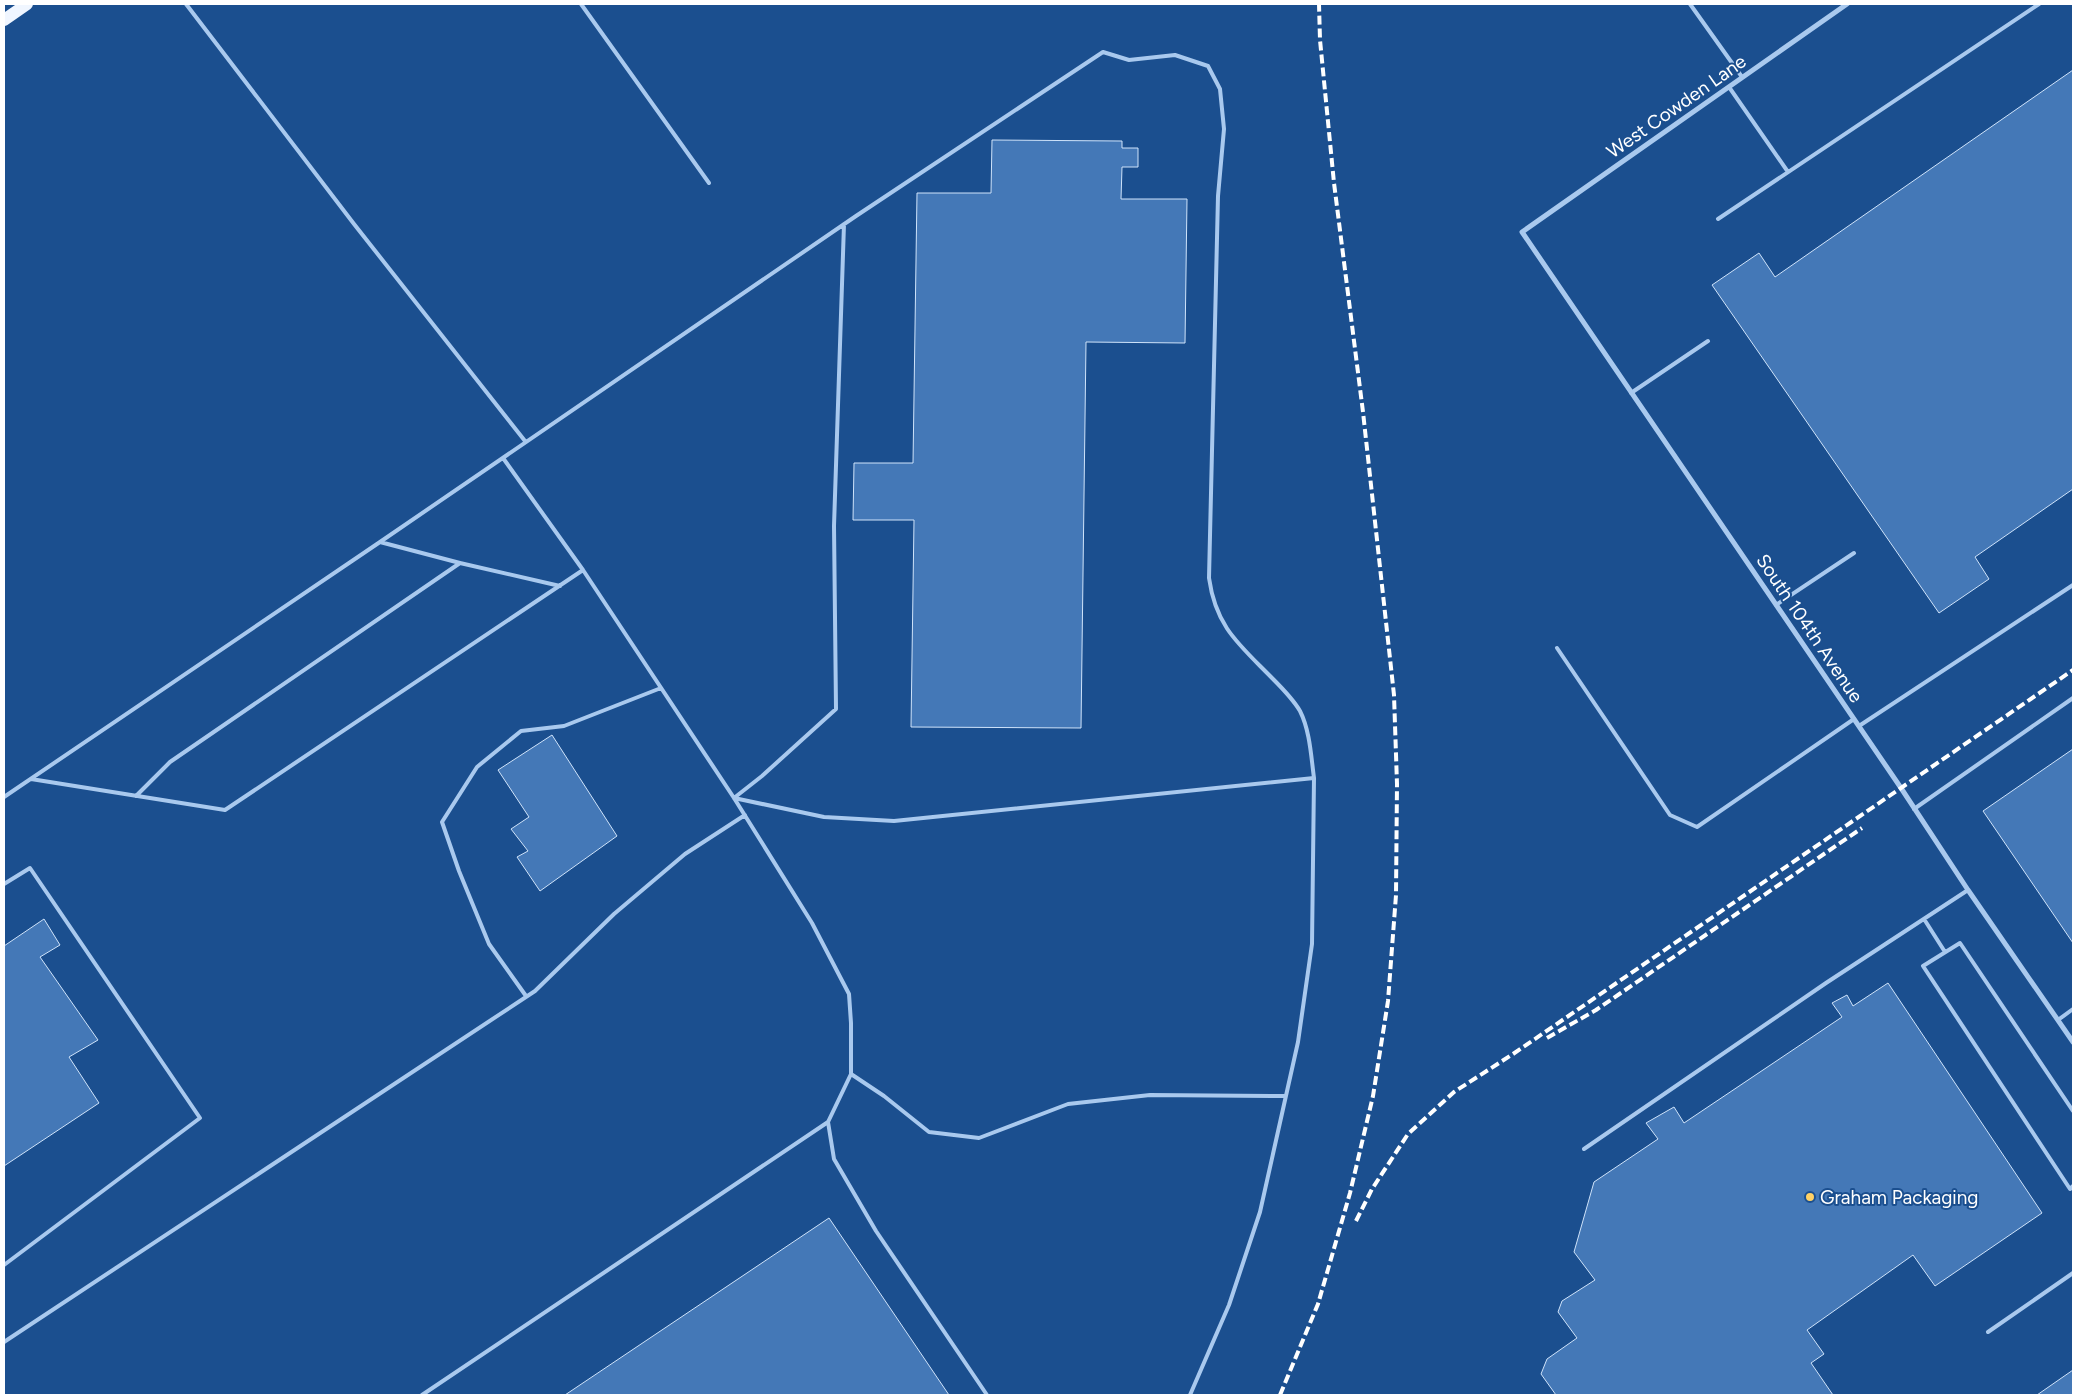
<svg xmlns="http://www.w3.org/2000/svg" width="2077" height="1399" font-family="Figtree,sans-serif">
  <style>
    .building { fill: #4478b7; stroke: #cfe3fa }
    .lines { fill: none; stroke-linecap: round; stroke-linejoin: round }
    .service { stroke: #a9c9ee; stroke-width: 4 }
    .minor { stroke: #a9c9ee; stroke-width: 5 }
    .primary { stroke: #f0f6ff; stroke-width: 12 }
    .rail { stroke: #fff; stroke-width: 4; stroke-dasharray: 9 4; stroke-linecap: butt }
    .poi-dot { fill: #ffd166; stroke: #1b4f8f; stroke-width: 2 }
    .labels { text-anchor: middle; stroke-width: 4; stroke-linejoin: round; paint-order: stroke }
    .street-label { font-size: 19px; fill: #fff; stroke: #1b4f8f }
    .poi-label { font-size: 19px; fill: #fff; stroke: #1b4f8f; text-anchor: start }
  </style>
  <rect width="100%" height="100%" fill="#1b4f8f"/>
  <!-- building -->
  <path class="building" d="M2073,70V489L1975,557L1989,579L1939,613L1712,285L1759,253L1775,277Z
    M992,140L1122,141V148H1138V167H1122L1121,199H1187L1185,343L1086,342L1081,728L911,727L914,520H853L854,463H913L917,193H991Z
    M552,735L617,836L540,891L517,857L528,851L511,829L529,817L498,770Z
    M2073,749V943L1983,811Z
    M44,919L60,945L40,957L98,1040L69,1057L99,1103L4,1166V946Z
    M1888,983L2042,1213L1935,1286L1913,1255L1807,1330L1824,1354L1811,1363L1833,1395H1556L1541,1374L1547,1359L1577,1338L1558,1312L1562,1301L1595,1280L1574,1252L1594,1182L1658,1139L1646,1123L1674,1107L1684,1123L1842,1017L1832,1003L1847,995L1853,1006Z
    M829,1218L949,1395H565Z
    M2073,1370V1395H2037Z"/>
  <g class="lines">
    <!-- service -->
    <path class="service" d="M186,4L354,224L525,441
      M581,4L709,183
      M1690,4L1742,77
      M1729,87L1788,172
      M1718,219L2039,4
      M1631,393L1708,341
      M503,458L583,570L734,798L762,776L836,709L834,526L844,224
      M460,563L560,586
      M1776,605L1854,553
      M1557,648L1670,815L1697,827L1854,719
      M1859,726L2073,585
      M31,779L225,810L583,570
      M136,796L170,762L460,563L380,542
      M4,797L380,542L856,216L1103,52L1129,60L1175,55L1208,66L1220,89L1224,129L1218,196L1209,578C1216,628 1240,645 1273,679C1283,689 1293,699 1300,711C1310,731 1311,756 1314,778L894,821L824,817L734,798
      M734,798L812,923L849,994L851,1023V1074L828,1122L834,1159L876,1231L987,1395
      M1914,809L2073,698
      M4,884L30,868L200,1118L4,1265
      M1924,919L1945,952
      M526,996L489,944L459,871L442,822L477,767L521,731L564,726L661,688
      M2058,1020L2073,1009
      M851,1074L884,1096L929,1132L979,1138L1068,1104L1150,1095L1286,1096
      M2073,1111L1960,943L1923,966L2070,1189L2073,1186
      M1584,1149L1826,983L1968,890
      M1988,1332L2073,1273
      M4,1342L535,991L614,914L685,854L745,815
      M422,1395L828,1122
      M1190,1395L1229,1305L1260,1212L1298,1042L1312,944L1314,778"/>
    <!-- minor -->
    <path class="minor" d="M1847,4L1522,232L1901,788L1968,890L2073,1042"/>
    <!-- primary -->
    <path class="primary" d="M4,20L27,4"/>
    <!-- rail -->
    <path class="rail" d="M1547,1038L1596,1010L1862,828
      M1356,1221L1372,1189L1408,1134L1454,1092L1513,1054L2073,670
      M1280,1395L1318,1304L1350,1193L1373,1096L1388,1001L1396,895L1397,784L1394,695L1363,412L1334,183L1320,40L1319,4"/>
  </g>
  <!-- markers -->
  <circle class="poi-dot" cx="1810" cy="1197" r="5"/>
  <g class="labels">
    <!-- street labels -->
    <g class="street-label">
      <text transform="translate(1676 106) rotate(-35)" y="7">West Cowden Lane</text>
      <text transform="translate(1810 628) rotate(56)" y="7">South 104th Avenue</text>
    </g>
    <!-- poi labels -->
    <g class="poi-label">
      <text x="1820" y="1204">Graham Packaging</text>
    </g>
  </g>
  <!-- border -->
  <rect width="2077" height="1399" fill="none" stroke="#ffffff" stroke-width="10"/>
</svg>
